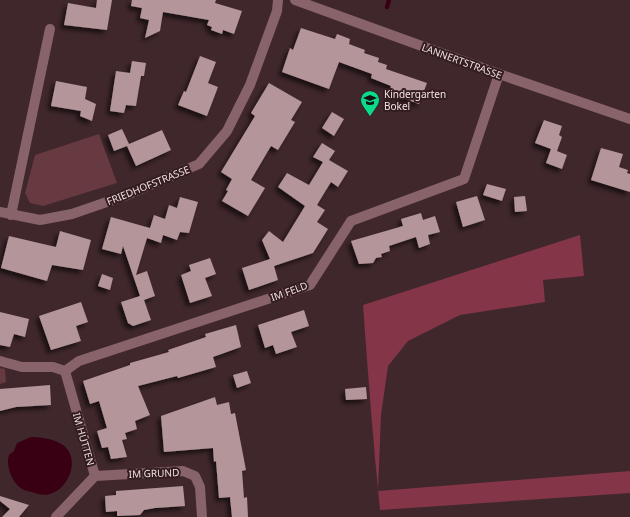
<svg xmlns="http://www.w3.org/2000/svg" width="630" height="517" font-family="'Noto Sans',sans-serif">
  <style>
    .green { fill: #673941 }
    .forest { fill: #843648 }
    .water { fill: #380012 }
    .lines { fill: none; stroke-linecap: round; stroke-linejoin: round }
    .stream { stroke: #380012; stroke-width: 4.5 }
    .building { fill: #b3959a; filter: url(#shadow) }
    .minor { stroke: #886369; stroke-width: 10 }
    .tertiary { stroke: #886369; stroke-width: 10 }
    .labels { text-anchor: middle; stroke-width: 4; stroke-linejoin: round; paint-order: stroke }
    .street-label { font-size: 10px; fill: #f1e0e2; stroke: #341d21 }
    .poi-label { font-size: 10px; fill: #f1e0e2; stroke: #341d21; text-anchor: start }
  </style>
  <defs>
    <filter id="shadow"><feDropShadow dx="-3.5" dy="3.5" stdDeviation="2" flood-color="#0009"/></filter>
  </defs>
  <rect width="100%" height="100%" fill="#3f272b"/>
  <!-- green -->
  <path class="green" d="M99,134L117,183L43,206L30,203L25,193L35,155Z
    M0,368L5,369L6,382L0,384Z"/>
  <!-- forest -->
  <path class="forest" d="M580,235L584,276L543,280L545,302L460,315L408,341L388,366L381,415L378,491L630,471V493L380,510C373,442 368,374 363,305Z"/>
  <!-- water -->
  <path class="water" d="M31,437C41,437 54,439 63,445C81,458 69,489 50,494C44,496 37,494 32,492C24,491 19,488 14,481C10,474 6,463 9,455L14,451L17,443Z"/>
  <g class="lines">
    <!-- stream -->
    <path class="stream" d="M387,7L389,0"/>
  </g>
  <!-- building -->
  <path class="building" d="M97,0H112L107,30L64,25L68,3L96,8Z
    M132,0H216L215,3L242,11L234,34L223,30L222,34L211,30L212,27L207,25L209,20L163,12L160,31L145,38L149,20L140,18L142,8L131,6Z
    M301,28L335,39L337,34L350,39L349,44L365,50L364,53L379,58L378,62L387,65L386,69L427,83L419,104L389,93L391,86L371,78L372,74L339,62L329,89L282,72L290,48L293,50Z
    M200,56L216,62L208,83L218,87L207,116L178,105L184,91L186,92Z
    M132,61L146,63L144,76H141L136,106L126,105L124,113L110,111L116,71L130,73Z
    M56,81L87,87L85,99L96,104L92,121L80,116L81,111L51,106Z
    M269,83L302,102L291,120L295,122L278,150L271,146L251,180L265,188L248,216L222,201L228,191L226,190L232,179L221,172L255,116L251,113Z
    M332,112L344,119L334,136L322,128Z
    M544,120L562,126L559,135L562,137L557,151L567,155L562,169L546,163L551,149L535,143Z
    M122,129L129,144L162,130L171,150L136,166L127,146L114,151L108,135Z
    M322,143L335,151L329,160L348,171L338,187L331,182L317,205L325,210L317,222L328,229L313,253L274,266L278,280L249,290L242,268L270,259L262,240L269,231L283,242L305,206L278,187L287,173L309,185L323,162L313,157Z
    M601,148L623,154L619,167L628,170L627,173L630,174V192L591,180Z
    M487,184L506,189L502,201L483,195Z
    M477,196L485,220L463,227L456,202Z
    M525,196L527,211L515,212L514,197Z
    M180,197L198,202L189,233L180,232L177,240L163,235L161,243L147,238L154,215L165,219L169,205L177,208Z
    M421,213L423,220L435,216L440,232L428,235L430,244L419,248L416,237L389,246L390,251L381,254L382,257L376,258L373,263L359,264L351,241L403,226L401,219Z
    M111,217L150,228L136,275L147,271L155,296L144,300L151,320L133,326L128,323L121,302L140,296L123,246L121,254L102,249Z
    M60,231L91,240L83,270L52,265L47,281L1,268L9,236L56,247Z
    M210,258L216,274L205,278L212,296L190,303L181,275L191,271L189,265Z
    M102,274L113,278L110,290L98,286Z
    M81,302L88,322L76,326L81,341L51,350L39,316Z
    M304,310L309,326L291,332L297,347L276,354L273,345L265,348L258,325Z
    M0,312L29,319L25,337L14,334L10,347L0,345Z
    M236,325L241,347L213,357L216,367L178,378L177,376L138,386L150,415L135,421L137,429L125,433L127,439L122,440L127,457L111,459L108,447L102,448L97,431L107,428L99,401L90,404L83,381L130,365V363L169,352L168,350L206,337L205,334Z
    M247,371L251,383L237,388L233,375Z
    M50,385L51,405L16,407L0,411V389Z
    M366,387L367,399L346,400L345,389Z
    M215,397L217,405L229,402L231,414L235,413L246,470L242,471L244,498L247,497L248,517H232L230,497L219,498L216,461L214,462L213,448L164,452L161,416Z
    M183,486L185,506L155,508L144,510L140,515L117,516V511L106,512L105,496L116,495V491Z
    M0,496L29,505L19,517H2L10,509L0,501Z"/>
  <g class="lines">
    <!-- minor -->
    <path class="minor" d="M0,212L40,220L72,214L127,195L199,164L227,131L250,85L277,11L278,0
      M11,215L50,29
      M0,361L22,367H53L65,371L79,361L310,285L351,221L464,179L499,74
      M95,476L183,471L195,476L200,487L202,517
      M56,517L95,476L65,371"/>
    <!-- tertiary -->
    <path class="tertiary" d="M295,0L499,74L630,119"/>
  </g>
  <!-- icons -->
  <defs>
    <symbol id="school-pin" viewBox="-11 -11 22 30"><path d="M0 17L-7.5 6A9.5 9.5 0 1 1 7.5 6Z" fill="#0bd98a" stroke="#341d21"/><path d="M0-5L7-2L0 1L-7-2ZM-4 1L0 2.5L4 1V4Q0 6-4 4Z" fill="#111"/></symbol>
  </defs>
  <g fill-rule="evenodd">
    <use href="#school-pin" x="359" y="89" width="22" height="30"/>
  </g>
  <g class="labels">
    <!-- street labels -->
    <g class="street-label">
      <text transform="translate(462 61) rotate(20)" y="4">LANNERTSTRASSE</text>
      <text transform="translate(148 185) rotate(-22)" y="4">FRIEDHOFSTRASSE</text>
      <text transform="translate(289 291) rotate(-20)" y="4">IM FELD</text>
      <text transform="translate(84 439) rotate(74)" y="4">IM HÜTTEN</text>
      <text transform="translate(154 473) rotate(-2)" y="4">IM GRUND</text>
    </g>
    <!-- poi labels -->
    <g class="poi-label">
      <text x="384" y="98">Kindergarten<tspan x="384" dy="12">Bokel</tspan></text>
    </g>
  </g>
</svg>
